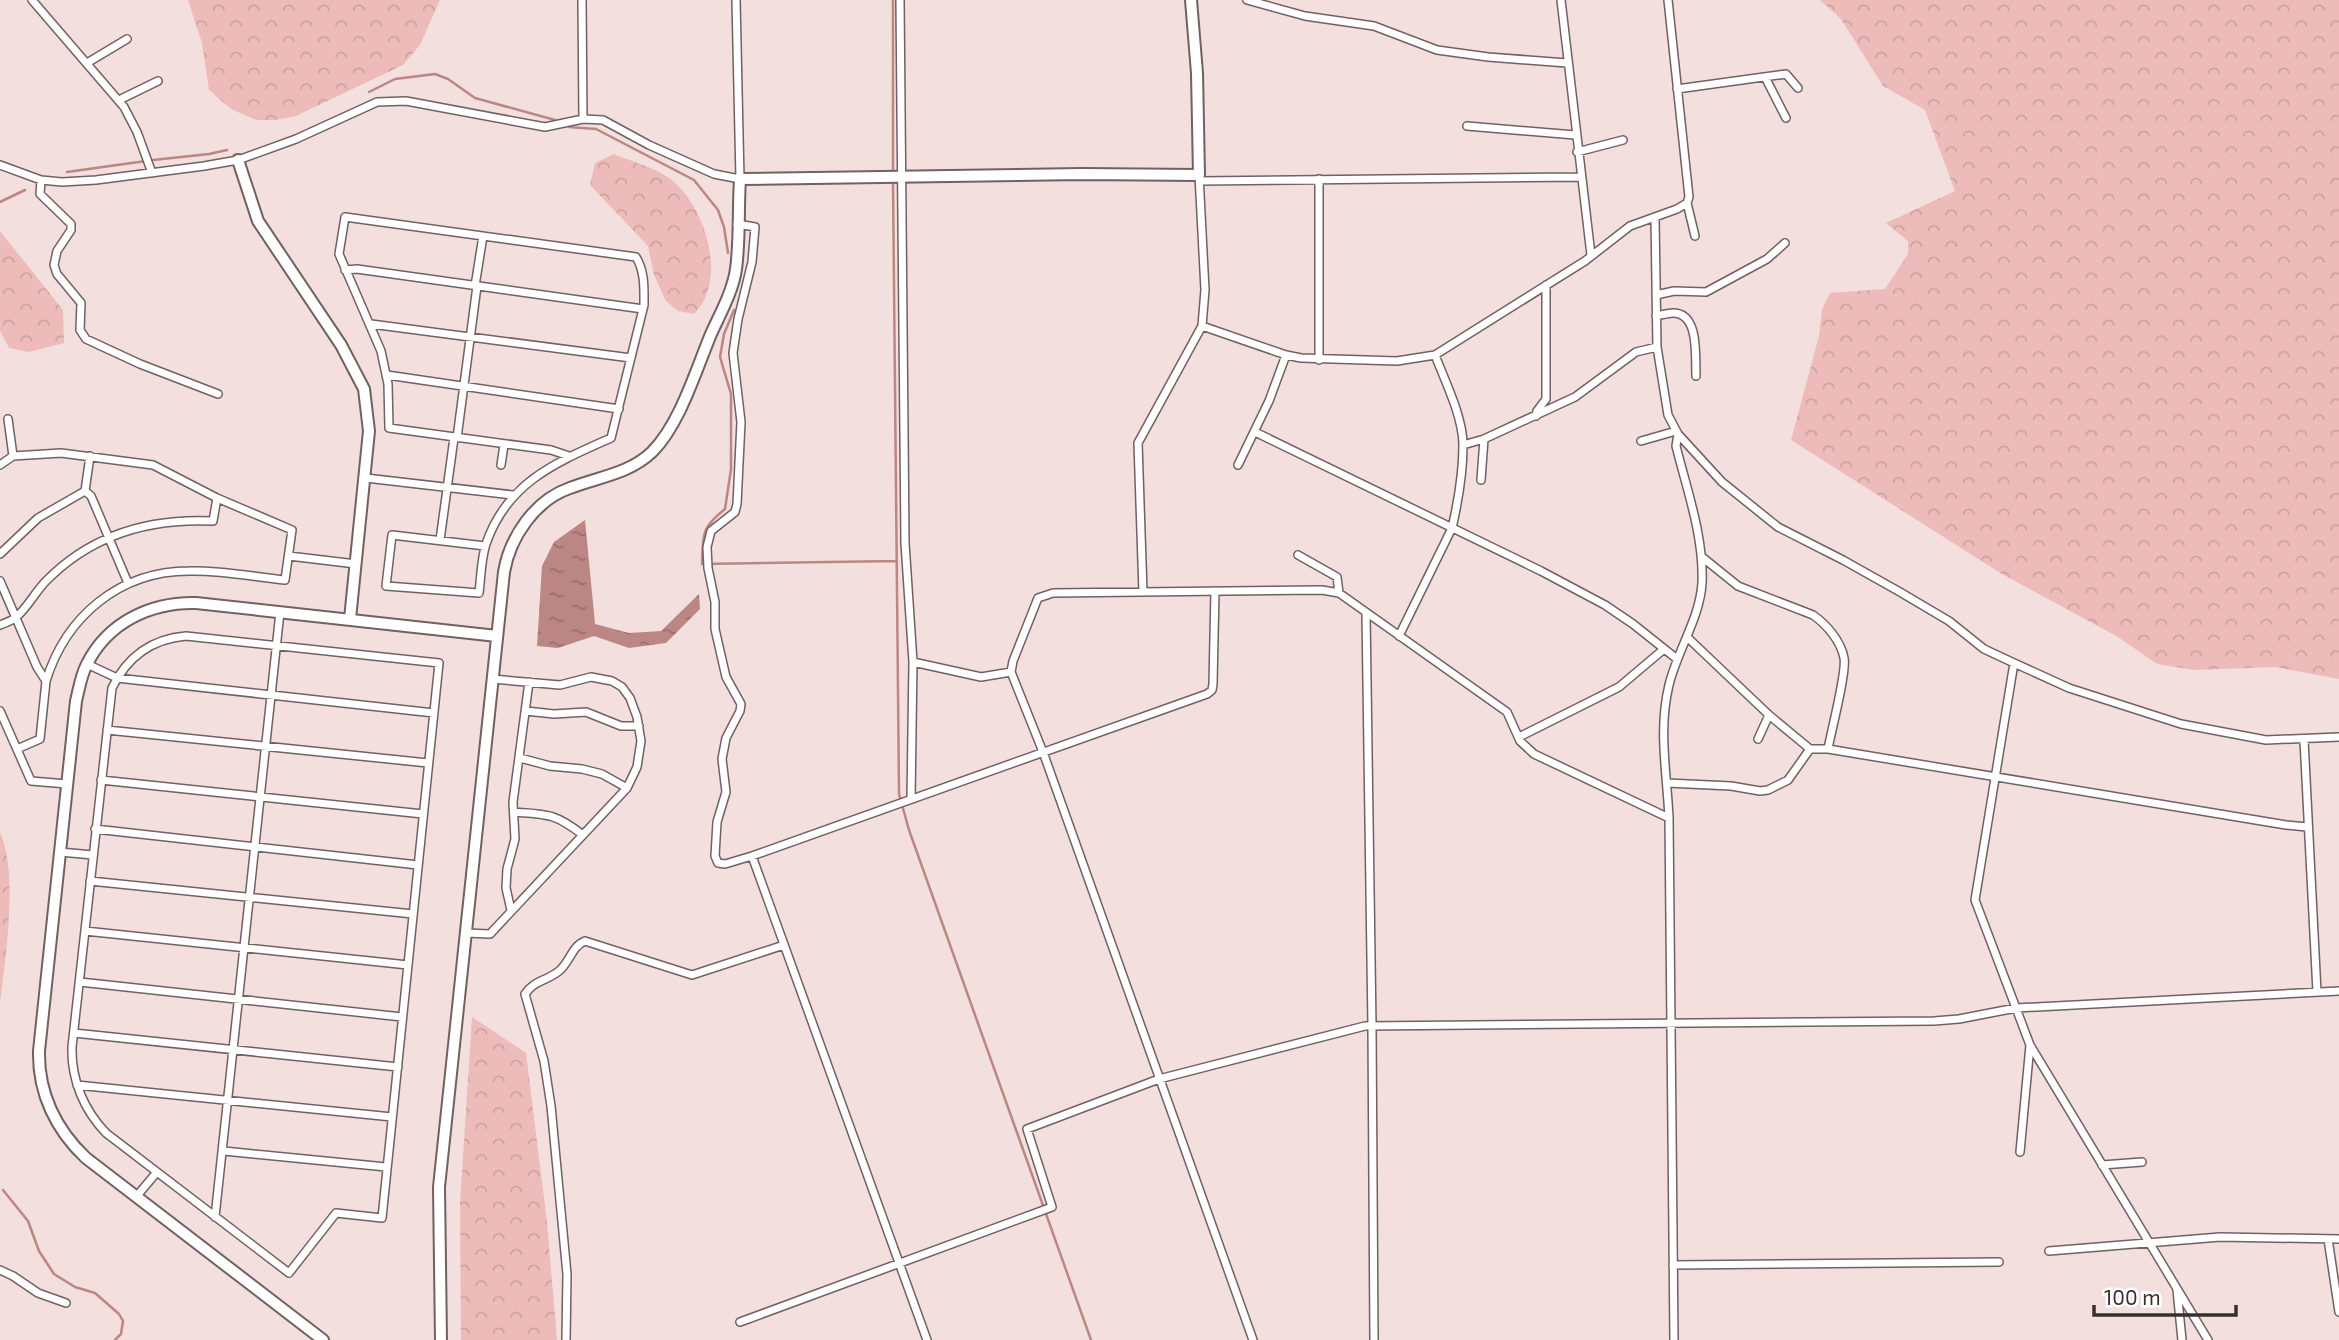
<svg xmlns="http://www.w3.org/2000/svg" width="2339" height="1340" font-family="'Exo 2',sans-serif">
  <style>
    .forest { fill: url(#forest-crowns) }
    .water { fill: url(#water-ripples) }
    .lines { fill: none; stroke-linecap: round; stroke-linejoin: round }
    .stream { stroke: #bc8684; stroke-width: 2.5 }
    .street-casing { stroke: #716160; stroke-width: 10 }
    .secondary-casing { stroke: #716160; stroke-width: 14 }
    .street { stroke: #fff; stroke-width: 7 }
    .secondary { stroke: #fff; stroke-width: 10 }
  </style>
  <defs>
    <pattern id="forest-crowns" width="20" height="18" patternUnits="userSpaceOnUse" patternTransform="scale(1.75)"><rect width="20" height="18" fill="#edbcba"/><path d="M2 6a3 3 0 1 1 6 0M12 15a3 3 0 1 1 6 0" fill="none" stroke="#cca2a0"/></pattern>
    <pattern id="water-ripples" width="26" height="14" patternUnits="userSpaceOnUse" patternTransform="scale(1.75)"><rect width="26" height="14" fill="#bc8684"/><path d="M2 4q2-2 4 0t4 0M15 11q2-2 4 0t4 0" fill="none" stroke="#9a6e6c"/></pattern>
  </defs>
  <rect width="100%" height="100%" fill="#f2dfde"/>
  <!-- forest -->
  <path class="forest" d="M188,0H440L420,45L403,65L296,116L275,120H256L231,109L209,90L202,43Z
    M1820,0H2339V679L2275,667L2194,670L2157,664L2118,637L2002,574L1791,440L1819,336L1822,309L1830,293L1885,289L1908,254V241L1886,223L1955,191L1925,110L1883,86L1841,19Z
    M614,154C630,161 656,168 669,178C705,204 729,280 694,314L678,311L666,301L654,275L648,246L590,185L595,163Z
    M0,231L63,310L64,343L29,352L9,348L0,331Z
    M0,832C19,876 5,957 0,1005Z
    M472,1017L526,1053L547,1222L557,1340H461L460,1203Z"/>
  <!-- water -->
  <path class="water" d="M585,520L595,624L629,633L661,631L699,594L700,609L666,643L629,648L594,636L558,648L537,646L542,566L554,542Z"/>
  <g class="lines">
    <!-- stream -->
    <path class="stream" d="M893,0V175
      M369,92L395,79L435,74L448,79L475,98L555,120
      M569,127L596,129L694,180L718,210L724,227L728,253
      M67,172L153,160L209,154L227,150
      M893,182L899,794L909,830L1091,1340
      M0,202L25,190
      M734,310L724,334L720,357L731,394V469L725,509C701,528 703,534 702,564L897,561
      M3,1190L28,1221L39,1251L54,1274L75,1287L95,1293L119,1314L123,1321L121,1334L115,1340"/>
    <defs>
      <path id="street" d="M32,0L124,107L137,132L152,173
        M582,0L583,119
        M900,0L905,543L913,662L911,799
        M1247,0L1305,16L1374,26L1437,50L1488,57L1567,63
        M1561,0L1591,255
        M87,63L127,39
        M1765,77L1786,118
        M1677,89L1786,74L1798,88
        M119,100L158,81
        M1467,126L1575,135
        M1577,152L1623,140
        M0,165L41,180L62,182L96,180L204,166L238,160L296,139L377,102L406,101L545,127L583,119L603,120L649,145L714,174L740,179L736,0
        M1319,179V360
        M41,180L40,194L71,224V230L57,251L54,265L57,274L81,303L80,330L86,339L140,364L218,394
        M1200,181L1580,177
        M1687,203L1695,236
        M1655,218L1657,347L1668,415L1678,434L1676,446C1687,490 1704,537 1702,583C1700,618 1677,651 1669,685C1658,730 1667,773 1669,818L1674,1340
        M737,224L755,227L752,262L738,319L733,353L741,422L737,504L735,512L711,531L707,547L708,568L715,602V629L726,677L741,704L740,711L726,738L722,759L726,792L717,822L715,856L718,863L725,864L752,856L1207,694L1212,690L1213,684L1215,591
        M345,270L357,269L643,309
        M475,286L483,236
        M1656,295L1674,291L1706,292L1767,259L1785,243
        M1656,316C1662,315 1668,313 1673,313C1700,313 1695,358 1696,376
        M371,324L631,358
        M1202,326L1286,355L1301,358L1397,361L1435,355L1585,261L1630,226L1677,209L1687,203L1689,197L1668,0
        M387,375L619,409
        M1536,416L1537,411L1546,399V285
        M8,419L13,456
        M1255,432L1541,571L1605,605L1633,624L1677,659
        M1678,434L1722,482L1778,527L1843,560L1900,592L1949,621L1984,649L2014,663L2069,688L2181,724L2266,740L2339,737
        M457,438L477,286
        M1641,441L1676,431
        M1463,445L1484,439L1575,397L1636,352L1657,347
        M0,465L13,456L61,453L153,465L217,498L292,530L285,580C254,577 221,570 189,571C120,571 66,616 46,681
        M501,465L504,445
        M1238,465L1269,401L1286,355
        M366,478L513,495
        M1481,480L1484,439
        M85,491L91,496L128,583
        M440,540L454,438
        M485,546L392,535L386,586L479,593C481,577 481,559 486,544C507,482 557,462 611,438L644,305C644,288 645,272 636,257L345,217L339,254L381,351L388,384L389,428L551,450L569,456
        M0,554L38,518L85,491L90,456
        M1298,555L1337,577L1339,593
        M289,556L356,564
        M1702,557L1738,586L1813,615C1826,624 1841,641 1844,658C1847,671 1831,732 1828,749
        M0,581L37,667L46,681L40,739L17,749
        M1143,592L1138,443L1202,326L1205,290L1199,175
        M1366,613L1372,1027L1374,1340
        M0,625C5,623 11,621 15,618C25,611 36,591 46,581C91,535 150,518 213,521L217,498
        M186,636L439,663L382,1218L336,1213L289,1273L106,1133C84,1110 71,1080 72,1047L112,688C127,657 151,639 186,636Z
        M1399,636L1452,528C1458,502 1463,472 1463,445C1463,417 1445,381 1435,355
        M1687,637L1769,715L1810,749H1828L2286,825L2307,827
        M913,662L981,677L1011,672
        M2014,663L1975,900L2030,1045L2208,1340
        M87,664L117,678L434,713
        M0,711L31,781L67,784
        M526,711L554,714L586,712L621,726H639
        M107,730L428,763
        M1519,737L1619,687L1664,649
        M1758,739L1769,715
        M2304,740L2317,992
        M520,758L550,766L582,769L602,774L627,788
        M101,780L423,814
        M1667,783L1731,786L1760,791L1768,790L1788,780L1810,749
        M514,812C548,814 556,814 583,835
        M95,829L418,865
        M60,852L93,855
        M752,856L927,1340
        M90,881L413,914
        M511,910L506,888L507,869L515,839L513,802L529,682
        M85,931L408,965
        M466,933L490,934L627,788L637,767L641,741L637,717L630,698L622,687L612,681L591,677L560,685L492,679
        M80,982L402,1017
        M74,1033L398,1067
        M77,1085L392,1117
        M224,1151L386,1167
        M2020,1152L2030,1045
        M2102,1165L2142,1162
        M136,1197L157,1172
        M215,1217L280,612
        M2328,1239L2339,1312
        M2049,1251L2220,1237L2339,1239
        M1673,1265L1999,1262
        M0,1270L13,1276L38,1293L66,1303
        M2177,1290L2182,1340
        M740,1322L1052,1207L1027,1129L1159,1079L1365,1026L1934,1021L1959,1019L2016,1008L2339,991
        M566,1340L567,1274L551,1106L544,1061L525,994C534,980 547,981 559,971C570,962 572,946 585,941L692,975L784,945
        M1253,1340L1043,752L1011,672L1013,661L1038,598L1053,593L1322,590L1339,593L1507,712L1520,741L1534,754L1669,818"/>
      <path id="secondary" d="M238,160L258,221L341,345L364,389L369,431L350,619
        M323,1340L86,1158C56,1130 38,1093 39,1051L76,701C79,689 81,675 87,664C108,622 151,602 196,603L497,636
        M441,1340L439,1187L504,572C510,537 535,500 570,488C598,477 629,474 652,452C680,424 696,370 711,334C720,314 733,291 736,269C740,240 738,209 740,179L1082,174L1199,175L1197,73L1191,0"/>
    </defs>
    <!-- street casing -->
    <use href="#street" class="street-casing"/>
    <!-- secondary casing -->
    <use href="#secondary" class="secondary-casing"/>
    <!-- street -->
    <use href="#street" class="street"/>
    <!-- secondary -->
    <use href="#secondary" class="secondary"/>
  </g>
  <!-- scale -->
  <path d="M2094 1305v10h142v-10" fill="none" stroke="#383030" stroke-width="3.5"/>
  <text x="2104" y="1305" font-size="21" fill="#383030" stroke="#ffffff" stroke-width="5" paint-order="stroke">100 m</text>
</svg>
